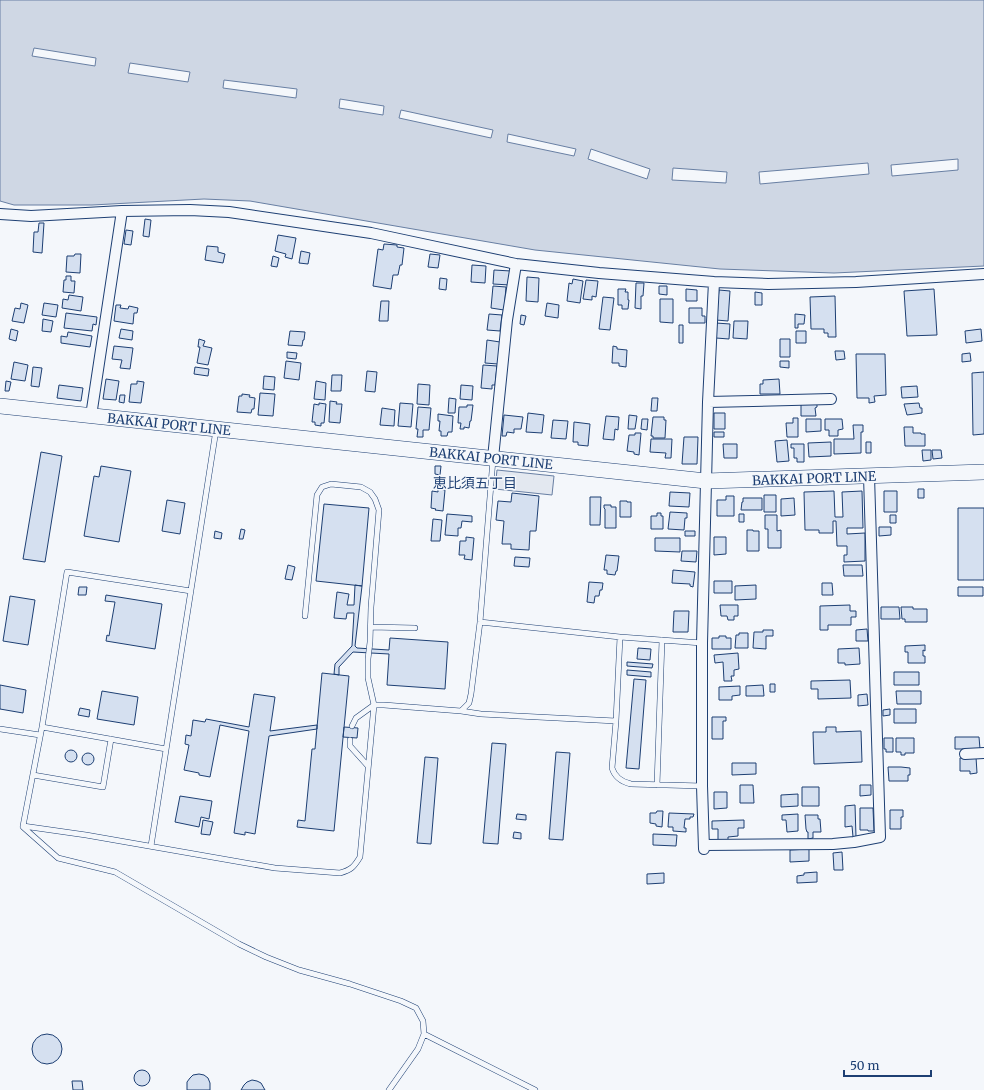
<svg xmlns="http://www.w3.org/2000/svg" width="984" height="1090" font-family="Merriweather,'Noto Sans JP',serif">
  <style>
    .parking { fill: #e3e8f0; stroke: #687fa3 }
    .water { fill: #cfd7e4; stroke: #687fa3 }
    .pier { fill: #f4f7fb; stroke: #687fa3 }
    .building { fill: #d5e0f0; stroke: #1d3f73 }
    .lines { fill: none; stroke-linecap: round; stroke-linejoin: round }
    .service-casing { stroke: #1d3f73; stroke-width: 6 }
    .minor-casing { stroke: #1d3f73; stroke-width: 12 }
    .secondary-casing { stroke: #1d3f73; stroke-width: 16 }
    .service { stroke: #f4f7fb; stroke-width: 5 }
    .minor { stroke: #f4f7fb; stroke-width: 10 }
    .secondary { stroke: #f4f7fb; stroke-width: 15 }
    .labels { text-anchor: middle; stroke-width: 3; stroke-linejoin: round; paint-order: stroke }
    .street-label { font-size: 13px; fill: #1d3f73; stroke: #f4f7fb }
    .neighbourhood-label { font-size: 14px; fill: #1d3f73; stroke: #f4f7fb }
  </style>
  <rect width="100%" height="100%" fill="#f4f7fb"/>
  <!-- parking -->
  <path class="parking" d="M497,470L554,476L552,495L495,489Z"/>
  <!-- water -->
  <path class="water" d="M0,0H984V266L834,273L720,269L535,250L250,201L204,199L92,205H14L0,201Z"/>
  <!-- pier -->
  <path class="pier" d="M34,48L96,58L95,66L32,56Z
    M130,63L190,72L188,82L128,73Z
    M224,80L297,89L296,98L223,88Z
    M340,99L384,106L383,115L339,108Z
    M401,110L493,130L491,138L399,118Z
    M508,134L576,149L574,156L507,142Z
    M591,149L650,169L647,179L588,159Z
    M958,159V170L892,176L891,165Z
    M868,163L869,174L760,184L759,172Z
    M673,168L727,172L726,183L672,180Z"/>
  <!-- building -->
  <path class="building" d="M145,219L151,220L149,237L143,236Z
    M39,223H44L42,253L33,252L34,232H38Z
    M126,230L133,231L131,245L124,244Z
    M278,235L296,238L292,259L285,257L286,254L275,251Z
    M384,244L397,245V247L404,248L402,265H400L398,275H393L391,289L373,286L378,249L383,250Z
    M207,246L218,247V252L225,254L223,263L205,260Z
    M301,251L310,253L308,264L299,263Z
    M75,254H81L80,273L66,272L67,256H74Z
    M430,254L440,255L438,268L428,267Z
    M273,256L279,258L277,267L271,266Z
    M472,265L486,266L485,283L471,282Z
    M494,270L511,271L510,285L493,284Z
    M66,276H71V281H75L74,293L63,292L64,280H66Z
    M527,277L539,278L538,302L526,301Z
    M440,278L447,279L446,290L439,289Z
    M573,279L583,281L580,303L567,301L569,283L572,284Z
    M586,280L598,281L596,297L592,296V300L583,299Z
    M636,283H644L643,296H641V309L635,308Z
    M493,286L506,287L504,310L491,308Z
    M659,286H667V295L659,294Z
    M618,289H626L625,292H628V300H629L628,309H622V305H618Z
    M686,289L697,290V301H686Z
    M934,289L937,335L907,336L904,291Z
    M719,290L730,291L728,321L716,320Z
    M755,292L762,293V305H755Z
    M69,295L83,297L81,311L62,308L63,299L68,300Z
    M835,296L836,337H828V333H824V329H811L810,297Z
    M603,297L614,298L610,330L599,329Z
    M660,299H673V323L660,322Z
    M381,301H389L388,321H379Z
    M21,303L28,305L24,323L12,321L15,308L20,309Z
    M44,303L58,305L56,317L42,315Z
    M547,303L559,305L558,318L545,316Z
    M116,305H121L120,308L128,309L129,306L138,308L137,313H134L133,324L114,321Z
    M689,308H702V316H705V323H689Z
    M66,313L97,317L96,325L93,324L92,331L64,328Z
    M489,314L502,315L500,331L487,330Z
    M795,314L805,315L804,324H798V328H795Z
    M521,315L526,316L524,325L520,324Z
    M43,319L53,321L51,332L42,331Z
    M734,321H748L747,339L733,338Z
    M716,323L730,324L729,339L716,338Z
    M679,325H683V343H679Z
    M11,329L18,331L16,341L9,339Z
    M121,329L133,331L132,340L119,338Z
    M981,329L982,341L966,343L965,331Z
    M290,331L305,332L304,340H303L302,346L288,345Z
    M796,331H806V343H796Z
    M68,332L92,336L90,347L61,343V336L67,337Z
    M199,339L205,341L203,346L212,348L208,365L197,363L200,347H198Z
    M780,339H790V357H780Z
    M487,340L500,342L498,364L485,363Z
    M114,346L133,348L130,369L120,368L122,360L112,359Z
    M613,346L617,347V349L627,350L626,367L619,366V363H612Z
    M835,351H844L845,359L836,360Z
    M287,352L297,353L296,359L287,358Z
    M970,353L971,361L962,362V354Z
    M856,354H885L886,395L874,396L875,402L869,403V398H857Z
    M286,361L301,363L299,380L284,378Z
    M780,361H789V368L780,367Z
    M14,362L28,365L25,381L11,379Z
    M483,365L497,366L495,385H492V389L481,388Z
    M33,367L42,368L39,387L31,386Z
    M195,367L209,369L208,376L194,374Z
    M367,371L377,372L375,392L365,391Z
    M984,372V434L973,435L972,373Z
    M332,375H342L341,391H331Z
    M264,376L275,377L274,390L263,389Z
    M106,379L119,381L116,400L103,399Z
    M779,379L780,394H760V384H763V380Z
    M6,381L11,382L9,391H5Z
    M137,381L144,382L141,403L129,402L131,384H137Z
    M316,381L326,383L325,400L314,399Z
    M418,384L430,385L429,405L417,404Z
    M59,385L83,388L81,401L57,398Z
    M461,385L473,386L472,400L460,399Z
    M917,386L918,397L902,398L901,387Z
    M260,393L275,394L273,416L258,415Z
    M242,394L250,395L249,397L255,398L254,409H252L251,413L237,412L239,396H242Z
    M120,395H125L124,403L119,402Z
    M449,398L456,399L455,413H448Z
    M652,398H658L657,411H651Z
    M330,401L337,402L336,404H342L340,423L329,422Z
    M319,403L326,404L324,423H321V426L315,425V422H312L314,404L319,405Z
    M400,403L413,404L411,427L398,426Z
    M817,403V407L815,408L816,416H801V404Z
    M919,403L920,408H922V413L907,415L904,404Z
    M467,405H473L471,421H470L469,428L464,427V429H460L461,423H458L459,407H467Z
    M418,407L431,408L429,430H423V437H417L418,429H416Z
    M382,408L395,410L394,426L380,425Z
    M528,413L544,415L542,433L526,432Z
    M714,413H725V429H714Z
    M438,414L453,416L452,432H448L447,436H441V431H439L440,421H438Z
    M504,415L523,417L521,429H514V433L507,432L506,436H502Z
    M629,415L637,416L635,429H628Z
    M606,416L619,417L618,430L615,429L614,440L603,439Z
    M653,417H664V420H666L665,438H653V436H651Z
    M793,418H798V437H787L786,423H793Z
    M642,419H648L647,430L641,429Z
    M806,419H821V431L806,432Z
    M825,419H842L843,429L838,430V436H829V430H825Z
    M553,420L568,421L566,439L551,438Z
    M574,422L590,424L588,446L578,445V442H573Z
    M853,425H863V432H861V453L834,454V439H854Z
    M904,427H913V433H921V434H925V446H905Z
    M714,432H724V437H714Z
    M635,433H641L639,455L634,454V452L627,451L629,435H635Z
    M684,437H698L697,464H682Z
    M651,439H672L671,458H665L666,453L650,452Z
    M787,440L789,461L777,462L775,441Z
    M831,442V456L809,457L808,443Z
    M866,442H871V453H866Z
    M723,444H737V458H724Z
    M791,444H804V462H797V458H794V448H791Z
    M922,450H931V460L923,461Z
    M932,450H941L942,458L933,459Z
    M41,452L62,456L45,562L23,559Z
    M101,466L131,471L119,542L84,536L94,476L99,477Z
    M435,466H441L440,475L435,474Z
    M438,489L445,490L443,511L435,510L436,509L431,508L432,491L438,492Z
    M918,489H924V498H918Z
    M834,491L835,517H843L842,492L862,491L863,528H847V534L865,533V561L844,562V555H847V546H837L836,521H833V533H819V530H805L804,492Z
    M884,491H897V512H884Z
    M670,492L690,493L689,507L669,506Z
    M512,493L539,496L536,531H530L529,550L511,549V544H502L504,521L496,520L498,501L511,502Z
    M764,495H776V512H764Z
    M726,496H734V516H717V500H726Z
    M590,497H601L600,525H590Z
    M743,498H762V510H741L742,502H743Z
    M794,498L795,515L781,516V499Z
    M167,500L185,503L180,534L162,531Z
    M620,501H627V502H631V517H620Z
    M324,504L369,508L362,586L316,581Z
    M604,505H611V507H616V528H605V509L604,508Z
    M958,508H984V580H958Z
    M670,512L687,513V518H685L684,530L668,529Z
    M657,513H661V516H663V529H651V516H657Z
    M447,514L472,516V522L462,521L461,528H458V536L445,535Z
    M739,514H744V522H739Z
    M765,515H777V531L781,530V548H768V529H765Z
    M890,515H896V523H890Z
    M433,519L442,520L440,541H431Z
    M879,527H891V535L879,536Z
    M241,529L245,530L243,539H239Z
    M747,530H753V531H759V551H747Z
    M215,531L222,533L221,539L214,538Z
    M685,531H695V536H685Z
    M466,537L474,538L472,560L464,559L465,555H459L460,541H466Z
    M714,537H726V554L714,555Z
    M655,538H680V552L655,551Z
    M682,551H697L696,562L681,561Z
    M606,555L619,556L617,571H616L615,575L607,574V570H604Z
    M515,557L530,558L529,567L514,566Z
    M288,565L295,567L292,580L285,579Z
    M843,565H862L863,576H844Z
    M673,570L695,572L693,587L690,586V584L672,583Z
    M714,581H732V593H714Z
    M589,582L603,583L602,590H600L599,596H595L594,603L587,602Z
    M822,583H832L833,595H822Z
    M355,585L362,586L355,646L357,648L389,650L390,638L448,642L445,689L387,685L389,654L353,652L339,667V675L334,674L335,664L352,646L354,613H347L346,619L334,618L337,592L349,594L347,605H354Z
    M756,585V599L735,600V586Z
    M79,587H87L86,595H78Z
    M958,587H983V596H958Z
    M106,595L162,604L155,649L106,641L107,635L109,636L115,602L105,601Z
    M10,596L35,600L28,645L3,641Z
    M720,605H738V616H734V620H728L727,616H721Z
    M850,605V611H856V617H851V625H828V630H820V606Z
    M881,607H899L900,619H881Z
    M901,607H913V609H927V622H905V619H902Z
    M674,611H689L688,632H673Z
    M867,629L868,641H856V630Z
    M763,630H773V636H766V649L753,648L754,632H763Z
    M739,633H748V648H735L736,635H739Z
    M719,636H726V638H731V649H712V638H719Z
    M925,645V651L923,650V656H925V663H908V652H905V646Z
    M638,648L651,649L650,660L637,659Z
    M859,648L860,664L845,665V663H838V649Z
    M738,653L739,669L734,670V676H731L732,681H724L723,662L715,663L714,655Z
    M627,662L653,664L652,668L627,666Z
    M627,670L651,672V677L627,675Z
    M894,672H919V685H894Z
    M322,673L349,676L334,831L297,827L298,820L305,821L312,749H315Z
    M634,679L646,680L639,769L626,768Z
    M850,680L851,698L818,699V689H811V681Z
    M770,684H775V692H770Z
    M0,685L26,690L23,713L0,709Z
    M763,685L764,696H746V686Z
    M740,686V695L732,696V700H719V687Z
    M102,691L138,697L134,725L97,719Z
    M896,691H921V704H897Z
    M254,694L275,697L270,731L317,725V729L269,736L255,834L245,832V835L234,833L249,731L220,725L210,777L199,775V773L184,770L189,745L185,744L186,735L191,736L193,720L205,722L206,719L249,727Z
    M867,694L868,705L858,706V695Z
    M80,708L90,710L89,717L78,715Z
    M890,709V715L883,716V710Z
    M894,709H916V723H894Z
    M712,717H726V721H723V739H712Z
    M344,727L358,728L357,738L343,737Z
    M826,727H836V732L861,731L862,762L814,764L813,732H826Z
    M955,737H979L980,749H955Z
    M884,738H893V752H886V749H884Z
    M896,738H914V753H905V755H901V752H896Z
    M492,743L506,744L498,844L483,843Z
    M65 756a6 6 0 1 1 12 0a6 6 0 1 1-12 0Z
    M556,752L570,753L563,840L549,839Z
    M82 759a6 6 0 1 1 12 0a6 6 0 1 1-12 0Z
    M425,757L438,758L431,844L417,843Z
    M976,757L977,773L970,774V771H960V758Z
    M732,763H756V774L732,775Z
    M888,767H901L910,768V775H908V781H889Z
    M740,785H753L754,803H740Z
    M860,785H871V795L860,796Z
    M802,787H819V806H802Z
    M714,792H727V808L714,809Z
    M798,794V806L781,807V795Z
    M180,796L212,801L209,819L201,817L199,827L175,822Z
    M855,805L856,837H853L852,826L845,827V806Z
    M860,808H873L874,831H868V830H860Z
    M890,810H903V817H901V829H890Z
    M657,811H663L662,827L656,826V824L650,823V813H656Z
    M669,813L694,814L693,817H690V819H685L684,828H686V832L673,831V827H668Z
    M517,814L526,815V820L516,819Z
    M798,814V831L787,832L786,820H782V815Z
    M805,815H818V819H820L821,832H813V838L808,839V832H807L806,829Z
    M203,820L213,822L210,835L201,834Z
    M744,820V828H738V836L728,837V840H718V829H712V821Z
    M514,832L521,833V839L513,838Z
    M653,834L677,835L676,846L653,845Z
    M809,849V861L790,862V850Z
    M842,852L843,870H834L833,853Z
    M817,872V882L797,883V876L804,875V873Z
    M664,873V883L647,884V874Z
    M32 1049a15 15 0 1 1 30 0a15 15 0 1 1-30 0Z
    M134 1078a8 8 0 1 1 16 0a8 8 0 1 1-16 0Z
    M199,1074L204,1075L208,1078L210,1083V1090H187V1082L190,1078L193,1075Z
    M252,1080L257,1081L261,1083L265,1090H241L244,1085L247,1082Z
    M72,1081H82L83,1090H73Z"/>
  <g class="lines">
    <defs>
      <path id="service" d="M305,616L317,495L322,487L331,484L361,487L370,492L375,499L379,510L371,607L370,642L368,659V678L374,705L356,718L352,726
        M480,622L620,637L702,643
        M371,627L415,628
        M461,711L481,714L616,721L620,637
        M616,721L612,768C615,778 622,782 631,784L702,786
        M42,727L166,749
        M0,729L40,735
        M350,740V746L368,766
        M33,775L103,787L111,739
        M657,785L662,640
        M23,826L86,835L275,868L340,873C351,870 354,867 360,857L374,705H384L461,711L469,703L471,694L480,622L493,459
        M23,826L42,727L67,572L191,591
        M23,827L58,858L115,872L239,944L266,957L299,970L350,984L401,1001L416,1008L423,1021L424,1034L418,1049L389,1090
        M151,846L216,430
        M424,1034L535,1090"/>
      <path id="minor" d="M0,214L31,216L122,211L190,210L229,212L371,233L516,264L599,273L714,282L768,284L856,282L984,274
        M708,402L831,399
        M91,416L122,211
        M493,458L507,320L516,264
        M965,754L984,753
        M704,845L833,844L854,842L880,837L869,476
        M704,849L702,786V643L708,402L714,282"/>
      <path id="secondary" d="M0,406L706,481L984,472"/>
    </defs>
    <!-- service casing -->
    <use href="#service" class="service-casing"/>
    <!-- minor casing -->
    <use href="#minor" class="minor-casing"/>
    <!-- secondary casing -->
    <use href="#secondary" class="secondary-casing"/>
    <!-- service -->
    <use href="#service" class="service"/>
    <!-- minor -->
    <use href="#minor" class="minor"/>
    <!-- secondary -->
    <use href="#secondary" class="secondary"/>
  </g>
  <g class="labels">
    <!-- street labels -->
    <g class="street-label">
      <text transform="translate(169 424) rotate(6)" y="5">BAKKAI PORT LINE</text>
      <text transform="translate(491 458) rotate(6)" y="5">BAKKAI PORT LINE</text>
      <text transform="translate(814 478) rotate(-2)" y="5">BAKKAI PORT LINE</text>
    </g>
    <!-- neighbourhood labels -->
    <g class="neighbourhood-label">
      <text x="475" y="488">恵比須五丁目</text>
    </g>
  </g>
  <!-- scale -->
  <path d="M844 1070v6h87v-6" fill="none" stroke="#1d3f73" stroke-width="2"/>
  <text x="850" y="1070" font-size="12" fill="#1d3f73" stroke="#f4f7fb" stroke-width="3" paint-order="stroke">50 m</text>
</svg>
